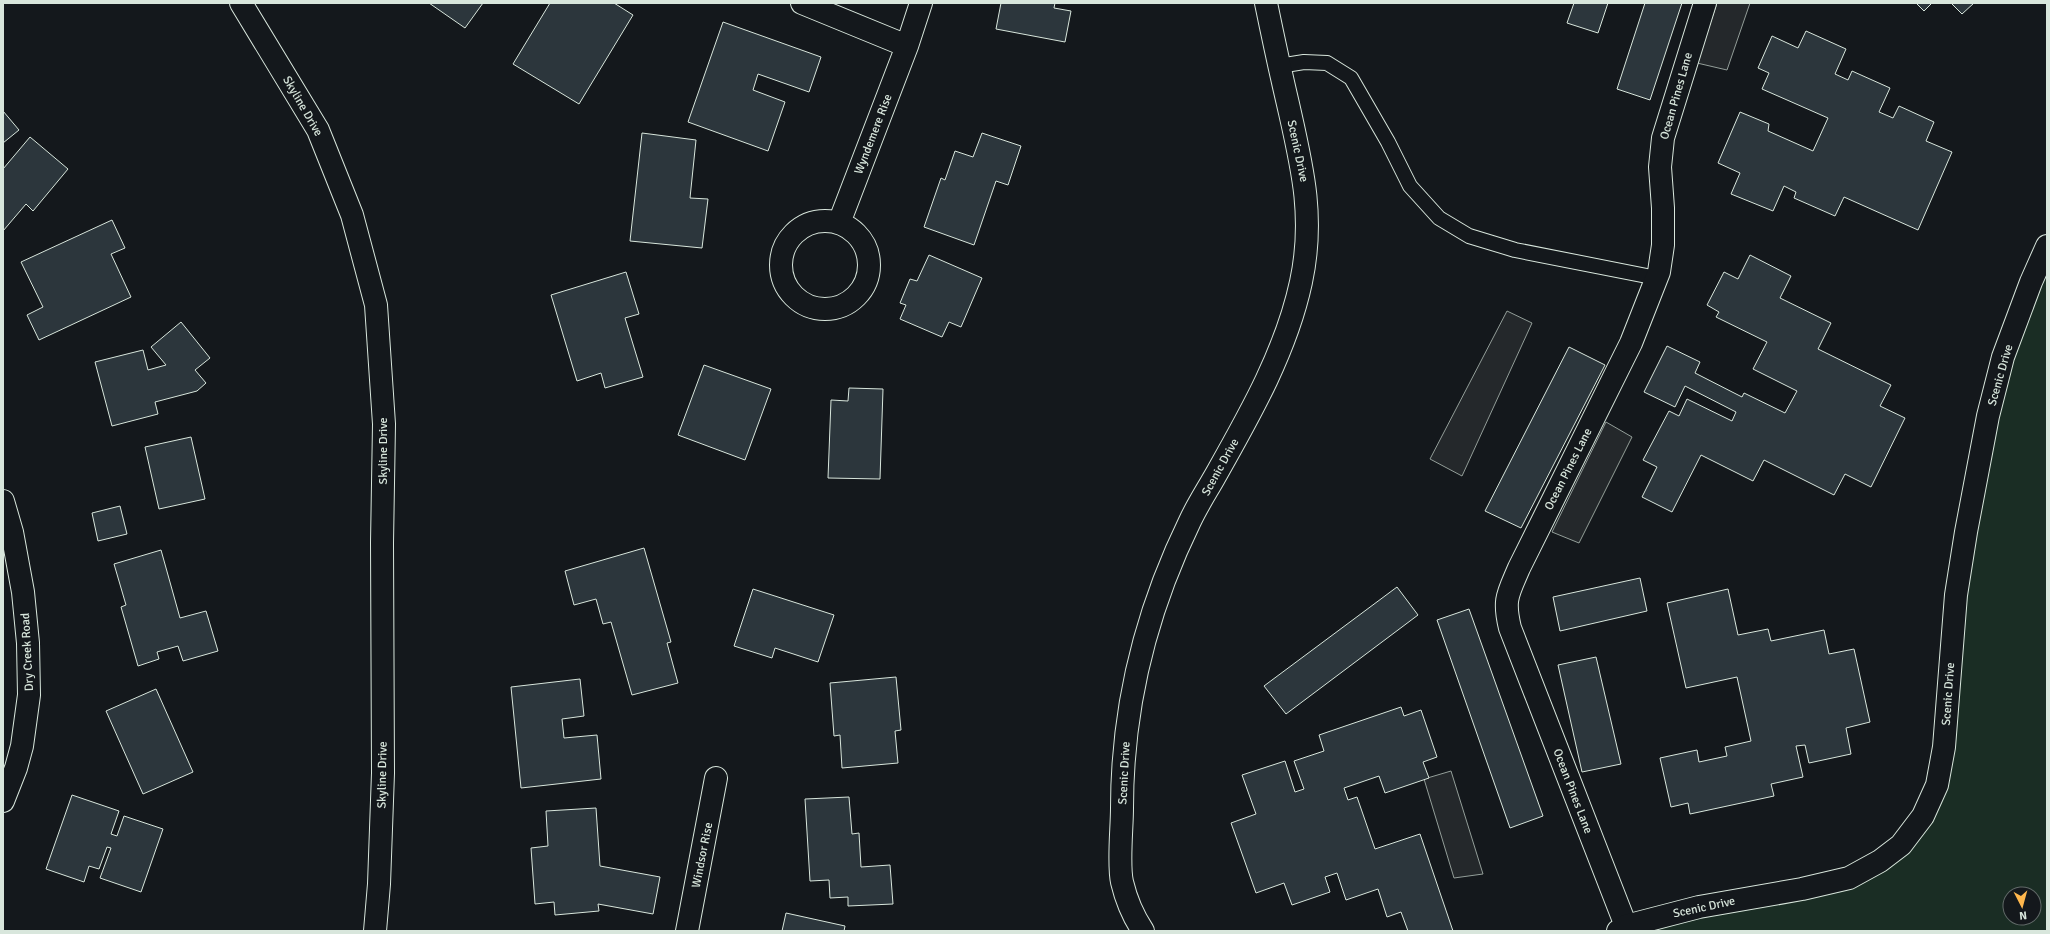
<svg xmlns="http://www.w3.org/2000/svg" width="2050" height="934" font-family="Signika,sans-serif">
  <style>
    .green { fill: #1a2d24; stroke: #939e99; fill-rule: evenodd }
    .parking { fill: #24282b; stroke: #939e99 }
    .building { fill: #2c363c; stroke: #d8e6dc }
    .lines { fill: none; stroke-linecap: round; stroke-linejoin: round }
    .service-casing { stroke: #d8e6dc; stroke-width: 16 }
    .minor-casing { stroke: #d8e6dc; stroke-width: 24 }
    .tertiary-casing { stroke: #d8e6dc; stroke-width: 24 }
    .service { stroke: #14181c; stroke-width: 14 }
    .minor { stroke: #14181c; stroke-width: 22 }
    .tertiary { stroke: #14181c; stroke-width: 22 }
    .labels { text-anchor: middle; stroke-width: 3; stroke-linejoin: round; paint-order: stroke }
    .street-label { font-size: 12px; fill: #d8e6dc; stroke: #14181c }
  </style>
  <rect width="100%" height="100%" fill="#14181c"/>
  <!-- green -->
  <path class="green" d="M2047,246V931H1628L1849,878L1923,816L1988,416ZM2010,894H2034V918H2010Z"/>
  <!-- parking -->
  <path class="parking" d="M1717,3H1750L1727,70L1697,63Z
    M1507,311L1532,323L1462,476L1430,459Z
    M1606,422L1632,437L1579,543L1552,532Z
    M1451,771L1483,874L1454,878L1424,779Z"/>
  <!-- building -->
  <path class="building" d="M429,3H483L465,28Z
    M550,3H614L633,15L579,104L513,64Z
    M1001,3H1055L1054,8L1071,11L1065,42L996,29Z
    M1574,3H1608L1598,33L1567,23Z
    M1645,3H1682L1650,100L1617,89Z
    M1916,3H1932L1924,11Z
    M1951,3H1974L1962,14Z
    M723,22L821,57L809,92L758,74L753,90L785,102L768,151L688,122Z
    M1806,31L1846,49L1835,74L1848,80L1852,71L1890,88L1879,112L1893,118L1899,106L1934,122L1926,141L1952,152L1918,230L1844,197L1835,216L1794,198L1796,192L1784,186L1773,211L1731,194L1740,173L1718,163L1740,112L1769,124L1768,131L1813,151L1828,118L1762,89L1769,73L1758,68L1772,36L1798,48Z
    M3,111L19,130L3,143Z
    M642,133L696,140L690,198L708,199L702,248L630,241Z
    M982,133L1021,146L1008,185L996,181L974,245L924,227L941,178L945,180L955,151L973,157Z
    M30,137L68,169L33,211L26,204L3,231V169Z
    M112,220L125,248L111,254L131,297L39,340L27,315L43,307L21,262Z
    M929,255L982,278L961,327L949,322L942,337L900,319L906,305L900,303L910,279L917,281Z
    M1750,255L1791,276L1780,298L1831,323L1818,349L1891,385L1880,406L1905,418L1871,487L1845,474L1834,495L1764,460L1753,481L1701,455L1672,512L1642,497L1657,467L1643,460L1669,411L1679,416L1687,399L1732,421L1736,412L1685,386L1675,407L1644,392L1667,346L1700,362L1695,373L1742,397L1744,393L1785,413L1797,391L1753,369L1767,342L1716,317L1719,312L1707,305L1724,272L1738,279Z
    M626,272L639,314L625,318L643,377L605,388L601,373L577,381L551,295Z
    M181,322L210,358L195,370L206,383L197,391L155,402L158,414L112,426L95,362L143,350L148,370L166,365L151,347Z
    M1569,347L1605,365L1521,528L1485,511Z
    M704,365L771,389L745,460L678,435Z
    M849,388L883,389L880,479L828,478L831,400L848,401Z
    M191,437L205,499L159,509L145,447Z
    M120,506L127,534L98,541L92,513Z
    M644,548L671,642L667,643L678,683L632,695L611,622L603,624L596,599L574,605L565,571Z
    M161,550L180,618L206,611L218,651L183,661L178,646L157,652L159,659L138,666L121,607L126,605L114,564Z
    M1640,578L1647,611L1560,631L1553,597Z
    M1397,587L1418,615L1286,714L1264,686Z
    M753,589L834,615L818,662L775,648L772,658L734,646Z
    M1728,589L1738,635L1768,629L1771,641L1824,630L1829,654L1854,649L1870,722L1846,728L1851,754L1809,763L1805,745L1796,746L1803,777L1771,784L1774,796L1690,814L1688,803L1671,807L1660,758L1697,750L1699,762L1727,756L1725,747L1751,741L1737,677L1686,688L1667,603Z
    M1469,609L1543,816L1510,828L1437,620Z
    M1596,657L1621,764L1582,772L1558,665Z
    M896,677L901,730L895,731L898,763L842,768L840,735L834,736L830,683Z
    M580,679L584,716L562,719L564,738L597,735L601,779L521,788L511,687Z
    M156,689L193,772L143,794L106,711Z
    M1401,707L1404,716L1421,710L1437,757L1423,762L1429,778L1385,793L1379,776L1344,788L1348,800L1357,797L1375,849L1420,834L1453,931H1408L1401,912L1387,917L1378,889L1346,900L1337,873L1325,877L1330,892L1292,905L1284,883L1256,893L1231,823L1256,814L1242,775L1285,761L1295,792L1304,789L1294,761L1324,751L1319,735Z
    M72,795L119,811L111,834L117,836L124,816L163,829L141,892L100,878L111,848L107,847L99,869L89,866L84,882L46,869Z
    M849,797L852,834L859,833L861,867L890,865L893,904L848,906V897L830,898L829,880L810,881L805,799Z
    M596,808L600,866L660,877L653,914L598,904L599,911L555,915L554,902L535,904L531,848L548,846L546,811Z
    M786,913L845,926L844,931H782Z"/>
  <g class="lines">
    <defs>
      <path id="service" d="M1279,66L1304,62L1327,63L1351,78L1388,142L1410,186L1439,218L1469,236L1515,250L1657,278"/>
      <path id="minor" d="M802,3L907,46
        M781 265a44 44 0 1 1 88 0a44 44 0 1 1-88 0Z
        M839,223L907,46L921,3
        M3,501L12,532L23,592L28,643L29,695L22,746L16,768L3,801
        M1626,926L1510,628C1503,599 1508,594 1519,568L1631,343L1659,272L1663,245V208L1660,167L1663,138L1705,3
        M687,931L716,778"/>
      <path id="tertiary" d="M241,3L318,130L352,215L376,305L384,424L382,543L383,773L379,884L375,931
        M1143,931C1133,916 1126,899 1122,882C1118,864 1122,828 1122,808C1122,706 1145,613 1190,521C1197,506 1206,492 1214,478C1249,416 1286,352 1301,282C1315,217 1302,166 1288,104C1280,70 1273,37 1266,3
        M1618,931L1626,926L1699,907L1802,889L1849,878L1880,861L1901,845L1923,816L1937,785L1944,747L1956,595L1966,532L1988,416L2003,357L2031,282L2047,246"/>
    </defs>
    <!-- service casing -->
    <use href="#service" class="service-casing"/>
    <!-- minor casing -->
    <use href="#minor" class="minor-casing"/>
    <!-- tertiary casing -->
    <use href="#tertiary" class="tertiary-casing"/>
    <!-- service -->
    <use href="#service" class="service"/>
    <!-- minor -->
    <use href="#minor" class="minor"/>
    <!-- tertiary -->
    <use href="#tertiary" class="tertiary"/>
  </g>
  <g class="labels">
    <!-- street labels -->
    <g class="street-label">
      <text transform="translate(1676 96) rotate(-74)" y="4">Ocean Pines Lane</text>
      <text transform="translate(303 106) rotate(60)" y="4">Skyline Drive</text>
      <text transform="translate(873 134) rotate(-69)" y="4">Wyndemere Rise</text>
      <text transform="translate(1298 151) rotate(78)" y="4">Scenic Drive</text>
      <text transform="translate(2000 375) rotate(-74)" y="4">Scenic Drive</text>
      <text transform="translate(383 451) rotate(-90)" y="4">Skyline Drive</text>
      <text transform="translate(1220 467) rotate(-61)" y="4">Scenic Drive</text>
      <text transform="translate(1568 469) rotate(-63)" y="4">Ocean Pines Lane</text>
      <text transform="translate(27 652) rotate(-93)" y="4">Dry Creek Road</text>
      <text transform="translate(1948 694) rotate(-86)" y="4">Scenic Drive</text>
      <text transform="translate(1124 773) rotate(-87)" y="4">Scenic Drive</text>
      <text transform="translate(382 775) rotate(-89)" y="4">Skyline Drive</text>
      <text transform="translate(1573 791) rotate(69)" y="4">Ocean Pines Lane</text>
      <text transform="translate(702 855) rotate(-79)" y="4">Windsor Rise</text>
      <text transform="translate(1704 907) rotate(-12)" y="4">Scenic Drive</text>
    </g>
  </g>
  <!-- border -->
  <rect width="2050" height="934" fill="none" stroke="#d8e6dc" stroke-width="8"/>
  <!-- north arrow -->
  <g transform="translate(2022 906) rotate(174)"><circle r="19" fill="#14181c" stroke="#626a69"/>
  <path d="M0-3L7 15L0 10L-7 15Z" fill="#ffb74d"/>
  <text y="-6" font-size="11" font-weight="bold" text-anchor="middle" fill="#d8e6dc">N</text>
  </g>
</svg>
